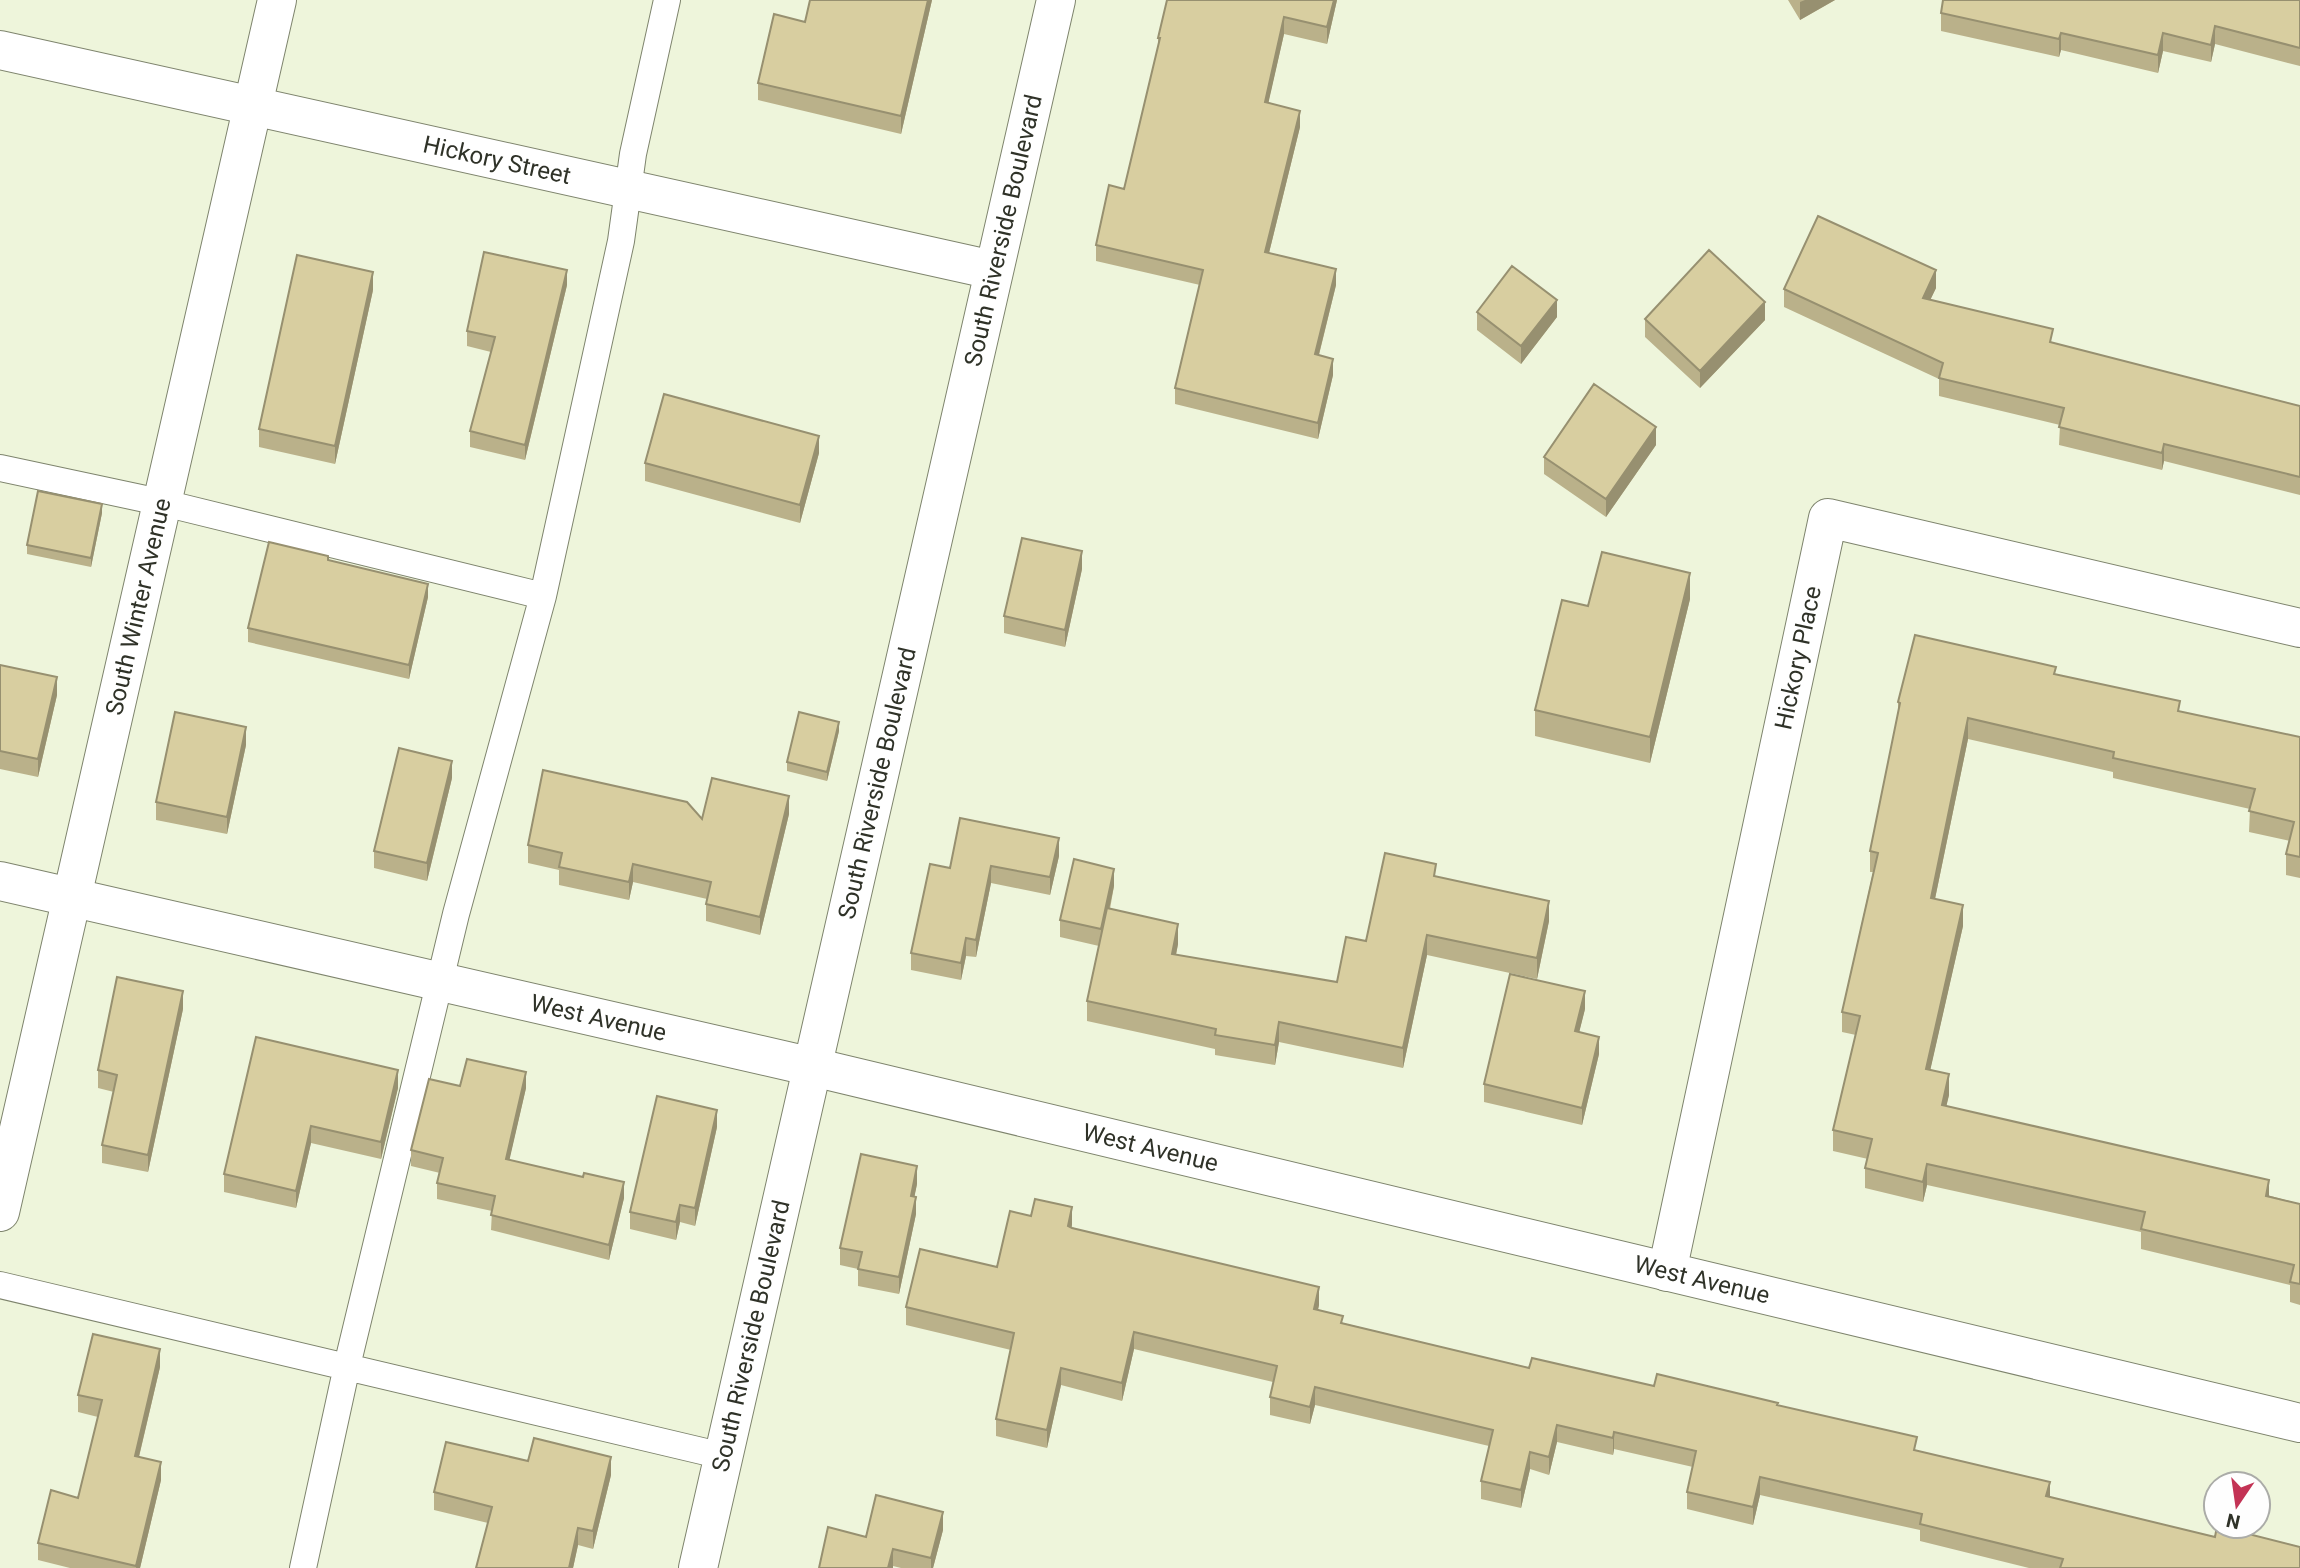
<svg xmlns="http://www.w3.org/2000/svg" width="2300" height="1568" font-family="Roboto,sans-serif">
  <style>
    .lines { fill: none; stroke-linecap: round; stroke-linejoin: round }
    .service-casing { stroke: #7e846d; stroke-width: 28 }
    .minor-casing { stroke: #7e846d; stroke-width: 40 }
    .service { stroke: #fff; stroke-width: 26 }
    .minor { stroke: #fff; stroke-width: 38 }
    .wall { fill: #bab18a }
    .shaded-wall { fill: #979070 }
    .building { fill: #d8cea0; stroke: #979070; stroke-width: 2 }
    .labels { text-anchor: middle; stroke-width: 7; stroke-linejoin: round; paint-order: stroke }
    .street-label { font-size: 24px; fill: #2f3228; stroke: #fefefe }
  </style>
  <rect width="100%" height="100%" fill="#eef5db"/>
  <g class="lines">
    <defs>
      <path id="service" d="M0,468L164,503L543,596
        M0,1285L723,1456
        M303,1568L347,1366L456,914L543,596L621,241L633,154L667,0"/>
      <g id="minor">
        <path id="s1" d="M0,50L993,270"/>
        <path id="s2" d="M0,881L813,1067L2300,1423"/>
        <path id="s3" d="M0,1212L277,0"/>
        <path id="s4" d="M1667,1272L1828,518L2300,628"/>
        <path id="s5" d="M698,1568L1056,0"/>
      </g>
    </defs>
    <!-- service casing -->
    <use href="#service" class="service-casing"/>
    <!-- minor casing -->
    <use href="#minor" class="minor-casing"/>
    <!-- service -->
    <use href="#service" class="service"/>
    <!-- minor -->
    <use href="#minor" class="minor"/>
  </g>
  <!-- wall -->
  <path class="wall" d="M932,0L901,134L758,100V83L805,22Z
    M1337,0L1327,44L1284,34L1268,103L1300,127L1269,253L1336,285L1319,355L1333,375L1318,439L1175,404V388L1200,285L1096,261V245L1124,189L1158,47V38Z
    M1788,0H1835L1800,20Z
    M2300,0V66L2215,44L2211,62L2163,51L2158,73L2061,50L2059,57L1941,31V13Z
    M567,285L525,460L470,447V431L491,352L467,346V331Z
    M1936,288L1930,300L2053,343L2300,406V495L2164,461L2162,470L2059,445L2060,425L1939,396V379L1784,307V289Z
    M373,290L335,464L259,447V429Z
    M1477,312L1557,317L1521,364L1477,330Z
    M1645,319L1765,320L1700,388L1645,337Z
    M1656,445L1606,517L1544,474V457Z
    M819,453L800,523L645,481V463Z
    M102,513L91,567L27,554V545Z
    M328,561L428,597L409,679L248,642V628Z
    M1082,569L1065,647L1004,633V616Z
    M1690,599L1650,763L1535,736V710L1588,606Z
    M0,665L57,695L38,777L0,769Z
    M2056,675L2180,712L2300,737V878L2286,875V854L2290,841L2249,832L2250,809L2113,778V772L1968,739L1935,899L1963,926L1930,1070L1949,1095L1946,1106L2300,1204V1305L2290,1302V1285L2141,1249V1232L1927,1185L1923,1202L1865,1188V1168L1868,1159L1833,1151V1130L1856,1035L1842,1032V1012L1873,872H1870V851L1898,713V702Z
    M839,731L827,781L787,771V762Z
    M246,745L227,834L156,820V802Z
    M452,778L427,881L374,868V851Z
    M789,814L760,935L706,921V904L707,899L633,882L629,900L559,885V870L528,863V845L702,819Z
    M1059,856L1050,895L991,883L976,957L966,956L961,980L911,970V953L950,868Z
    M1436,877L1549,921L1537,979L1427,955L1403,1068L1279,1042L1275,1065L1215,1055V1049L1087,1021V1001L1099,946L1060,937V920L1114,886L1110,909L1178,944L1176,955L1337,982L1366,941Z
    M183,1009L148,1172L102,1163V1145L114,1092L98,1088V1070Z
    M1585,1009L1579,1032L1599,1054L1582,1125L1484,1102V1084Z
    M398,1070V1088L381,1159L311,1143L296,1208L224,1192V1174Z
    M460,1086L526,1088L509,1160L624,1198L609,1260L491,1230L492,1211L437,1199V1183L440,1173L411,1166V1150Z
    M717,1127L695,1226L680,1222L676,1240L630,1229V1212Z
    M917,1184L914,1197L916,1214L899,1294L858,1286V1269L840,1265V1248Z
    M1072,1225L1071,1227L1319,1305L1318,1310L1343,1323L1529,1368L1654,1386L1778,1406L1917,1451L2050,1497L2300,1568H2029L1920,1541V1530L1760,1495L1753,1525L1687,1509V1492L1693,1467L1614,1449L1613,1455L1557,1442L1549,1475L1530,1469L1521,1508L1481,1499V1481L1489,1446L1315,1405L1310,1424L1270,1415V1397L1273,1382L1134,1349L1122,1401L1061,1385L1047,1448L996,1436V1419L1011,1350L906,1325V1307L997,1267Z
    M160,1367L139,1457L161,1480L140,1568H70L38,1560V1543L78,1498L98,1417L78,1412V1395Z
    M611,1475L593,1549L578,1545L573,1568H476L488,1523L434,1510V1492Z
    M943,1530L933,1568H901L893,1566V1568H819L866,1537Z"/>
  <!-- shaded-wall -->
  <path class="shaded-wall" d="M928,0H932L901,134V116Z
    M1334,0H1337L1327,44V27Z
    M1805,0H1835L1800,20V2Z
    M1284,17V34L1265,118V102Z
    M2215,26V44L2211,62V45Z
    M2061,33V50L2059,57V39Z
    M2163,33V51L2158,73V55Z
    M1300,111V127L1265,269V252Z
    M1336,269V285L1315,370V354Z
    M567,270V285L525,460V445Z
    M1936,270V288L1923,315V298Z
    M373,272V290L335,464V446Z
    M1557,300V317L1521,364V346Z
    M1765,302V320L1700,388V371Z
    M1333,359V375L1318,439V423Z
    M1656,427V445L1606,517V499Z
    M819,436V453L800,523V505Z
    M2164,444V461L2162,470V453Z
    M102,504V513L91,567V558Z
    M1082,551V569L1065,647V630Z
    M1690,573V599L1650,763V737Z
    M428,584V597L409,679V665Z
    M57,677V695L38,777V759Z
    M1968,718V739L1931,918V898Z
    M839,722V731L827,781V772Z
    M246,727V745L227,834V817Z
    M452,761V778L427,881V863Z
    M789,796V814L760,935V917Z
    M1059,838V856L1050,895V877Z
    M633,864V882L629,900V882Z
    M991,866V883L976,957V940Z
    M1114,869V886L1101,947V929Z
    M1549,901V921L1537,979V958Z
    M1963,905V926L1926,1089V1069Z
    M1178,924V944L1172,974V954Z
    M1427,935V955L1403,1068V1048Z
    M966,938V956L961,980V963Z
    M183,991V1009L148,1172V1155Z
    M1585,991V1009L1575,1049V1031Z
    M1279,1022V1042L1275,1065V1045Z
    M1599,1037V1054L1582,1125V1108Z
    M398,1070V1088L381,1159V1142Z
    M526,1072V1088L506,1175V1159Z
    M1949,1074V1095L1942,1125V1105Z
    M717,1110V1127L695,1226V1208Z
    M311,1126V1143L296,1208V1191Z
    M1927,1164V1185L1923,1202V1182Z
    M917,1166V1184L911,1214V1196Z
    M2269,1180V1200L2266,1196Z
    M624,1182V1198L609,1260V1245Z
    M916,1197V1214L899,1294V1277Z
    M680,1205V1222L676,1240V1222Z
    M1072,1207V1225L1068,1243V1226Z
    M1319,1287V1305L1314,1326V1309Z
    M1134,1332V1349L1122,1401V1383Z
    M160,1349V1367L135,1473V1456Z
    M1061,1368V1385L1047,1448V1430Z
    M1315,1387V1405L1310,1424V1407Z
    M1557,1425V1442L1549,1475V1457Z
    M1614,1432V1449L1613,1455V1438Z
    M1530,1452V1469L1521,1508V1490Z
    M611,1457V1475L593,1549V1531Z
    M161,1462V1480L140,1568H136Z
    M1760,1477V1495L1753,1525V1507Z
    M2050,1482V1500L2046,1496Z
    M943,1512V1530L933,1568H931V1558Z
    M578,1528V1545L573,1568H569Z
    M893,1549V1568H888Z"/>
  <!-- building -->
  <path class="building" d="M810,0H928L901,116L758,83L774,14L805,22Z
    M1167,0H1334L1327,27L1284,17L1265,102L1300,111L1265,252L1336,269L1315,354L1333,359L1318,423L1175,388L1203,270L1096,245L1109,185L1124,189L1160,38H1158Z
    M1943,0H2300V48L2215,26L2211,45L2163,33L2158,55L2061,33L2059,39L1941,13Z
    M1818,216L1936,270L1923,298L2053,329L2050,342L2300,406V477L2164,444L2162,453L2059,427L2064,408L1939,378L1943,363L1784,289Z
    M1709,250L1765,302L1700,371L1645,319Z
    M484,252L567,270L525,445L470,431L495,337L467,331Z
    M297,255L373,272L335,446L259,429Z
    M1512,266L1557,300L1521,346L1477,312Z
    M1594,384L1656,427L1606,499L1544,457Z
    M664,394L819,436L800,505L645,463Z
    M38,491L102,504L91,558L27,545Z
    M1022,538L1082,551L1065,630L1004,616Z
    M269,542L328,556V560L428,584L409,665L248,628Z
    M1602,552L1690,573L1650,737L1535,710L1562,600L1588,606Z
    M1915,635L2056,667L2054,674L2180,701L2178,711L2300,737V857L2286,854L2294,822L2249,811L2255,789L2113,758L2114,752L1968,718L1931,898L1963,905L1926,1069L1949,1074L1942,1105L2269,1180L2266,1196L2300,1204V1284L2290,1282L2294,1265L2141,1229L2145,1212L1927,1164L1923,1182L1865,1168L1872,1139L1833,1130L1860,1016L1842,1012L1878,853L1870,851L1900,703L1898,702Z
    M0,665L57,677L38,759L0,751Z
    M175,712L246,727L227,817L156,802Z
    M799,712L839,722L827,772L787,762Z
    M399,748L452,761L427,863L374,851Z
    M543,770L687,802L702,819L712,778L789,796L760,917L706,904L711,882L633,864L629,882L559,867L562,853L528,845Z
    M960,818L1059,838L1050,877L991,866L976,940L966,938L961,963L911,953L930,864L950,868Z
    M1385,853L1436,864L1434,876L1549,901L1537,958L1427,935L1403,1048L1279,1022L1275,1045L1215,1035L1216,1029L1087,1001L1107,908L1178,924L1172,954L1337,982L1346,937L1366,941Z
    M1074,859L1114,869L1101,929L1060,920Z
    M1510,974L1585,991L1575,1031L1599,1037L1582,1108L1484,1084Z
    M117,977L183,991L148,1155L102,1145L117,1075L98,1070Z
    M256,1037L398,1070L381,1142L311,1126L296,1191L224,1174Z
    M467,1059L526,1072L506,1159L583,1177L584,1173L624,1182L609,1245L491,1215L495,1196L437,1183L443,1158L411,1150L429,1079L460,1086Z
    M657,1096L717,1110L695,1208L680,1205L676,1222L630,1212Z
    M861,1154L917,1166L911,1196L916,1197L899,1277L858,1269L862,1252L840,1248Z
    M1035,1199L1072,1207L1068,1226L1072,1228L1319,1287L1314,1309L1343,1316L1341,1323L1529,1368L1532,1358L1654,1386L1657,1374L1778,1403L1777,1405L1917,1437L1914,1450L2050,1482L2046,1496L2215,1537L2217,1526L2300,1547V1568H2060L2063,1559L1920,1524L1922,1514L1760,1477L1753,1507L1687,1492L1696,1451L1614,1432L1613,1438L1557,1425L1549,1457L1530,1452L1521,1490L1481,1481L1493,1430L1315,1387L1310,1407L1270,1397L1277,1366L1134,1332L1122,1383L1061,1368L1047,1430L996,1419L1014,1333L906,1307L920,1249L997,1267L1010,1211L1031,1216Z
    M93,1334L160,1349L135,1456L161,1462L136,1566L38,1543L51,1490L78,1498L102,1400L78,1395Z
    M534,1438L611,1457L593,1531L578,1528L569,1568H476L492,1507L434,1492L446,1442L528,1461Z
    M876,1495L943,1512L931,1558L893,1549L888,1568H819L828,1527L866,1537Z"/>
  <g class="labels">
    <!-- street labels -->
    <g class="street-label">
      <text dy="8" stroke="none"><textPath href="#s1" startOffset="509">Hickory Street</textPath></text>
      <text dy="8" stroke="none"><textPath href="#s5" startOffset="1372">South Riverside Boulevard</textPath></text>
      <text dy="8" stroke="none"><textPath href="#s3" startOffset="621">South Winter Avenue</textPath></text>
      <text dy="8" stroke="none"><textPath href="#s4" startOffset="628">Hickory Place</textPath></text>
      <text dy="8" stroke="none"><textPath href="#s5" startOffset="805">South Riverside Boulevard</textPath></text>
      <text dy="8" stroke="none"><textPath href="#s2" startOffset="614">West Avenue</textPath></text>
      <text dy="8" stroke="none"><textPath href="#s2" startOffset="1181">West Avenue</textPath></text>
      <text dy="8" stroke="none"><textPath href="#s2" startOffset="1748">West Avenue</textPath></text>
      <text dy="8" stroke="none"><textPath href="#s5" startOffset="238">South Riverside Boulevard</textPath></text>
    </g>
  </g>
  <!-- north arrow -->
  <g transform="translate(2237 1505) rotate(193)"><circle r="33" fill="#fefefe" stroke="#abaca8" stroke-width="2"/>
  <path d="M0-5L12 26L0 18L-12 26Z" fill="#c33355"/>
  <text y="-10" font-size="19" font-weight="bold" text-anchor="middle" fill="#2f3228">N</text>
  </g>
</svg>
